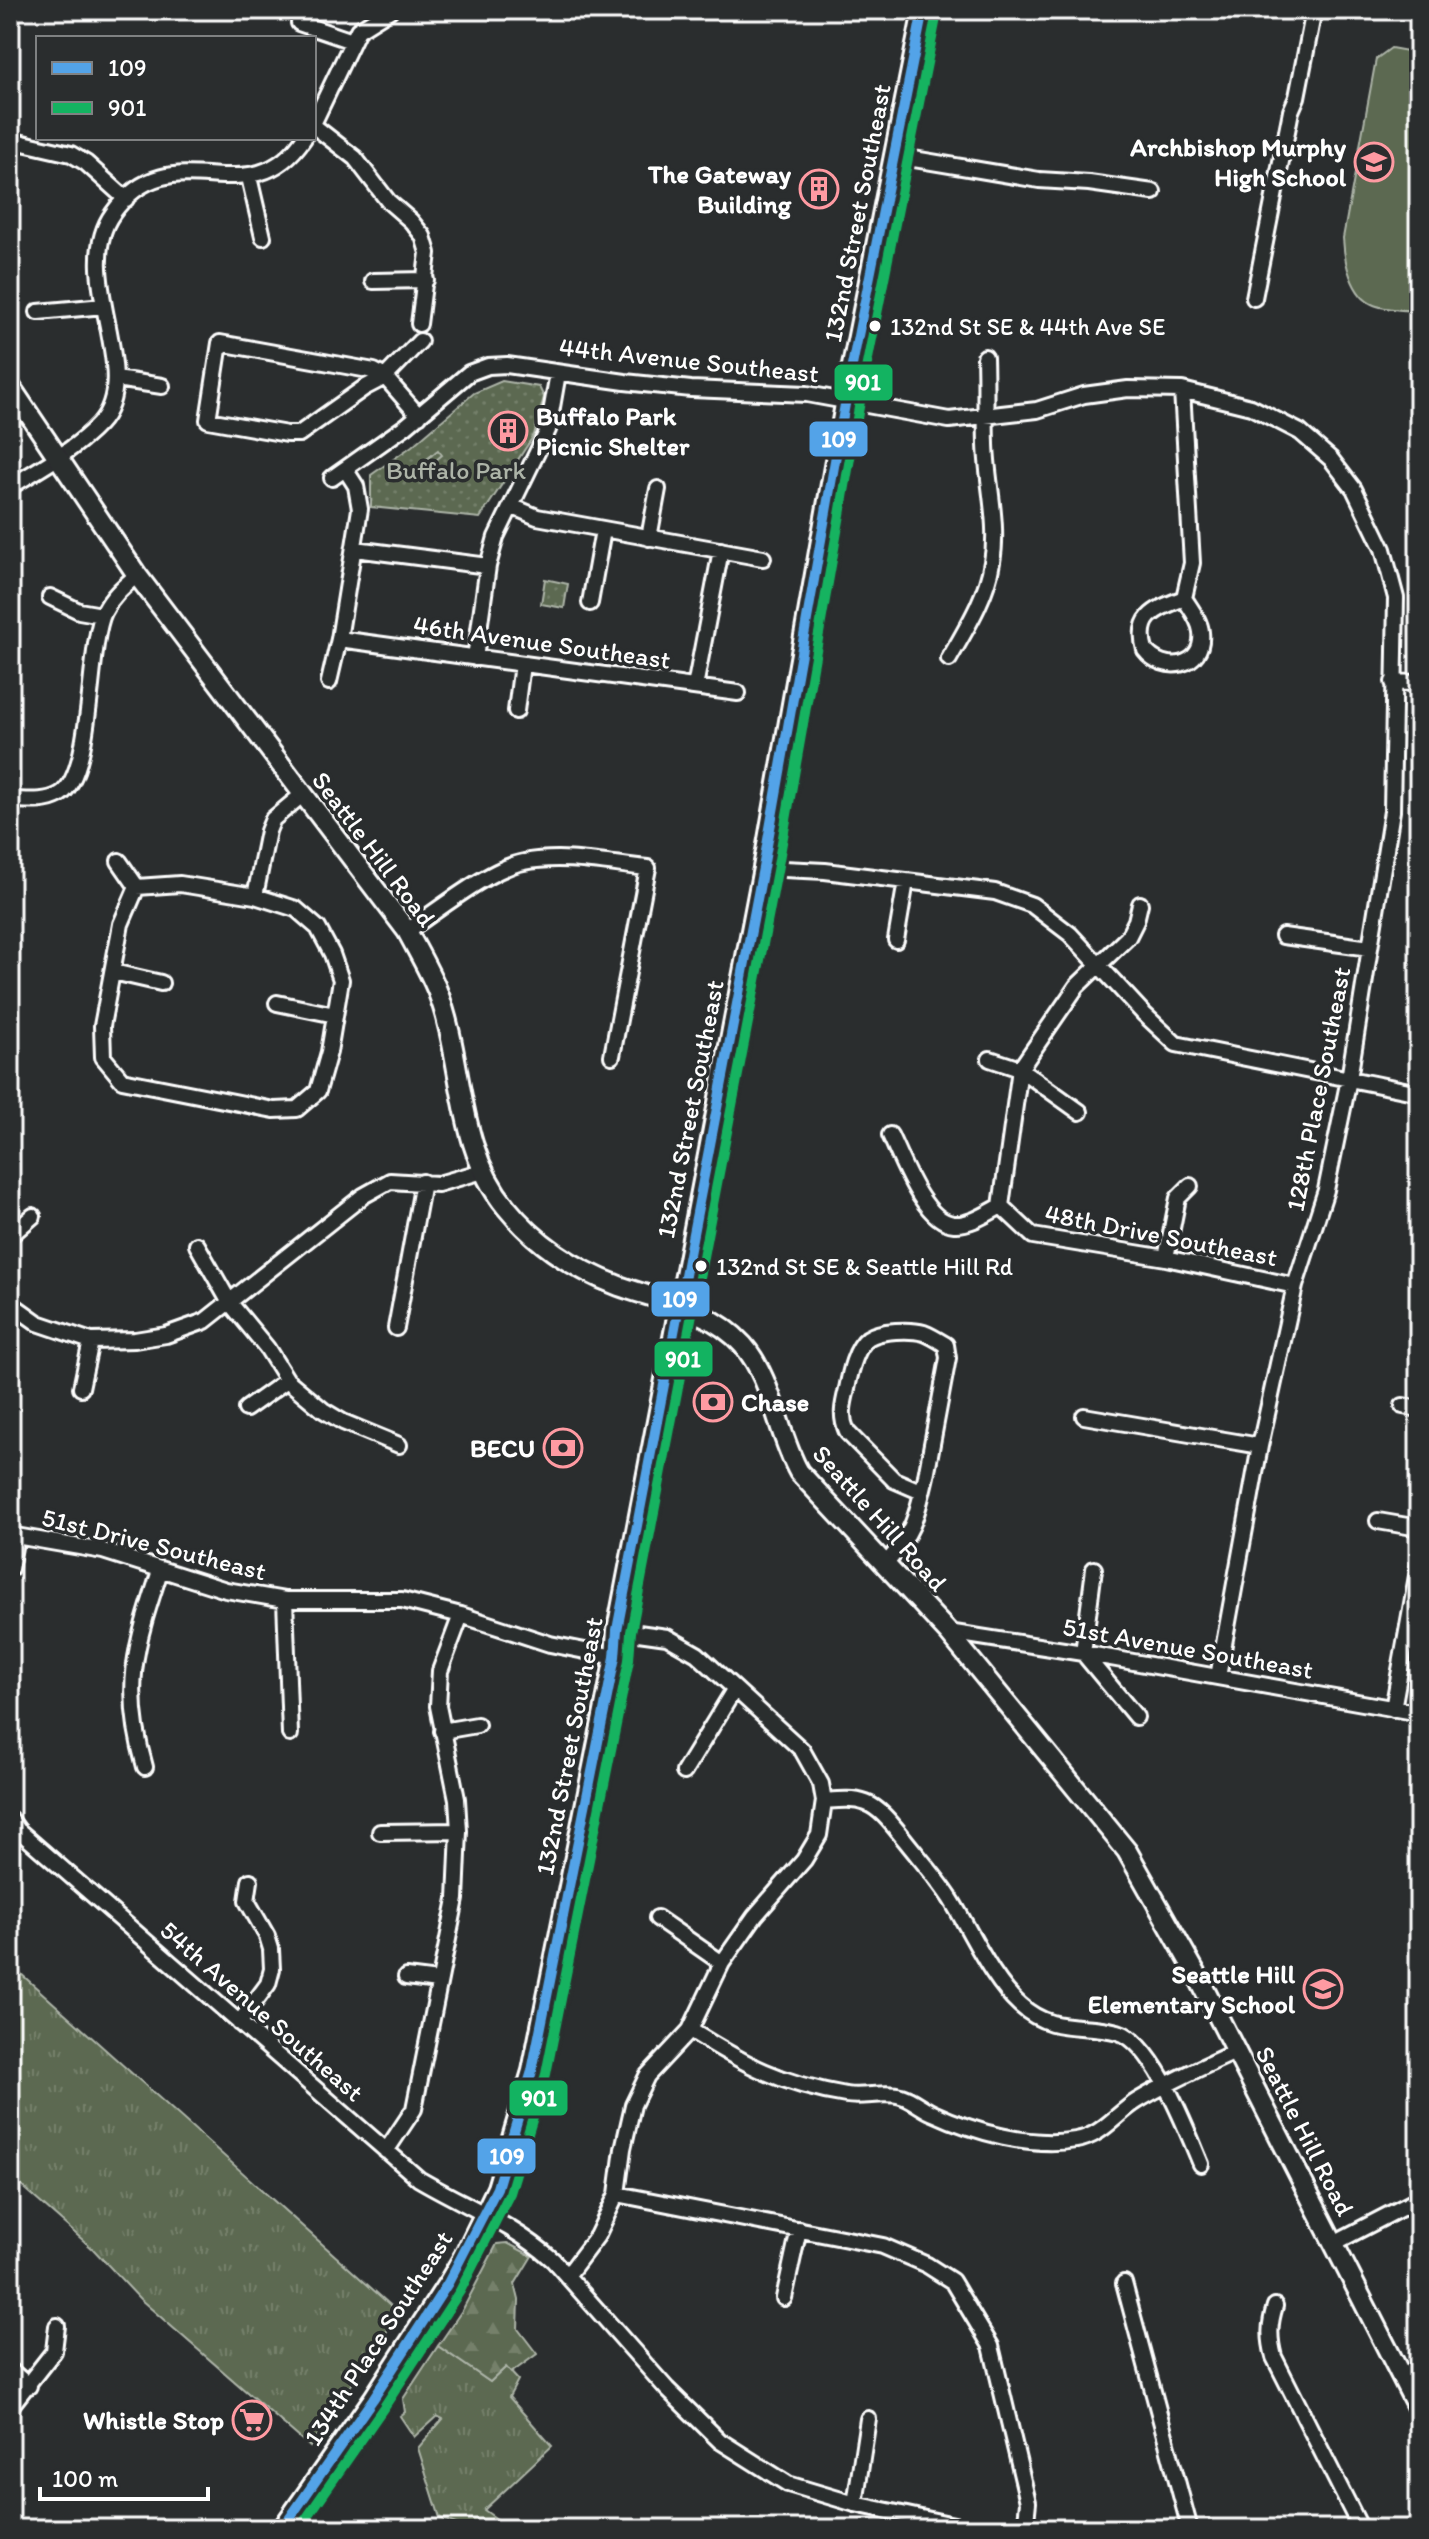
<svg xmlns="http://www.w3.org/2000/svg" width="1429" height="2539" font-family="Itim,sans-serif">
  <style>
    .grass { fill: url(#grass-tufts); stroke: #adb4a8; stroke-width: 2 }
    .forest { fill: url(#forest-firs); stroke: #adb4a8; stroke-width: 2 }
    .park { fill: url(#park-dots); stroke: #adb4a8; stroke-width: 2 }
    .pitch { fill: #5b6951; stroke: #adb4a8; stroke-width: 2 }
    .lines { fill: none; stroke-linecap: round; stroke-linejoin: round }
    .minor-casing { stroke: #fff; stroke-width: 20 }
    .major-casing { stroke: #fff; stroke-width: 24 }
    .minor { stroke: #2a2d2e; stroke-width: 14 }
    .major { stroke: #2a2d2e; stroke-width: 18 }
    .bus-1-casing { stroke: #2a2d2e; stroke-width: 16 }
    .bus-2-casing { stroke: #2a2d2e; stroke-width: 16 }
    .bus-1 { stroke: #53a3e8; stroke-width: 10 }
    .bus-2 { stroke: #13b361; stroke-width: 10 }
    .bus-dot { fill: #fff; stroke: #2a2d2e; stroke-width: 3 }
    .labels { text-anchor: middle; stroke-width: 7; stroke-linejoin: round; paint-order: stroke }
    .bus-label { font-size: 24px; fill: #fff; stroke: #2a2d2e; text-anchor: start }
    .poi-label { font-size: 26px; font-weight: bold; fill: #fff; stroke: #2a2d2e; text-anchor: end }
    .street-label { font-size: 26px; fill: #fff; stroke: #2a2d2e }
    .park-label { font-size: 26px; fill: #adb4a8; stroke: #2a2d2e }
    .line-badge { stroke: #2a2d2e; stroke-width: 3 }
    .badge-label { font-size: 22px; text-anchor: middle; font-weight: bold; fill: #fff }
  </style>
  <defs>
    <pattern id="grass-tufts" width="24" height="20" patternUnits="userSpaceOnUse" patternTransform="scale(2)"><rect width="24" height="20" fill="#5b6951"/><path d="M3 7l-1-3M5 7V3M7 7l1-3M15 17l-1-3M17 17v-4M19 17l1-3" fill="none" stroke="#74806b"/></pattern>
    <pattern id="forest-firs" width="22" height="20" patternUnits="userSpaceOnUse" patternTransform="scale(2)"><rect width="22" height="20" fill="#5b6951"/><path d="M5 1l3.5 6h-7zM16 11l3.5 6h-7z" fill="#74806b"/></pattern>
    <pattern id="park-dots" width="8" height="8" patternUnits="userSpaceOnUse" patternTransform="scale(2)"><rect width="8" height="8" fill="#5b6951"/><path d="M2 2h.1M6 6h.1" fill="none" stroke="#74806b" stroke-width="1.8" stroke-linecap="round"/></pattern>
  </defs>
  <rect width="100%" height="100%" fill="#2a2d2e"/>
  <filter id="ink" filterUnits="userSpaceOnUse"><feTurbulence type="fractalNoise" baseFrequency=".0125" numOctaves="2"/><feDisplacementMap in="SourceGraphic" scale="16" xChannelSelector="R" yChannelSelector="G"/><feConvolveMatrix kernelMatrix="1 2 1 2 8 2 1 2 1" color-interpolation-filters="sRGB"/></filter>
  <g filter="url(#ink)">
    <!-- grass -->
    <path class="grass" d="M10,1964L399,2313L310,2447L140,2299L93,2249L10,2176Z
      M438,2346L490,2382L506,2367L518,2380L509,2397L552,2446L484,2510L501,2522L497,2529H469L440,2518L418,2448L443,2419L437,2416L414,2437L400,2416L405,2412L403,2399Z"/>
    <!-- forest -->
    <path class="forest" d="M507,2243L532,2256L515,2284L519,2300L518,2329L537,2354L511,2373L506,2367L490,2382L438,2346L463,2309L497,2244Z"/>
    <!-- park -->
    <path class="park" d="M502,381L539,387L544,397L534,435L480,518L371,507V475L412,446L474,393Z
      M545,579L568,584L564,608L541,604Z"/>
    <!-- pitch -->
    <path class="pitch" d="M1391,48L1419,53V311C1405,310 1387,310 1374,305C1351,296 1344,260 1343,238L1376,59Z
      M438,450L442,455L412,480L408,475Z"/>
    <g class="lines">
      <defs>
        <path id="minor" d="M299,23L352,41
          M314,122L358,30L390,10
          M314,126L355,158L388,201L411,221L423,236L428,253L419,324
          M10,140L71,154L86,163L126,199
          M896,156L1039,180L1089,183L1153,192
          M249,177L263,237
          M373,281L426,280
          M1254,298L1291,111L1297,97L1314,10
          M38,312L104,306
          M116,379L162,386
          M1182,390L1192,563L1184,598C1157,609 1135,615 1145,650C1163,674 1205,668 1201,632C1200,620 1190,608 1184,598
          M419,416L385,377L374,371L220,343L208,420L287,434H299L364,388L385,377L420,341
          M332,478L406,426L469,373L488,366L507,365L625,382L691,389L807,394L949,420L1037,410L1084,395L1128,389L1182,390L1251,407L1300,432L1331,459L1354,489L1383,549L1396,598L1392,811L1349,1079L1326,1190L1295,1286L1260,1446L1218,1677
          M10,487C40,468 75,450 99,424C146,373 69,274 113,213C173,129 248,221 304,138
          M511,506L537,517L763,558
          M649,538L658,489
          M355,549L488,566
          M50,597L79,611L102,615
          M590,603L603,530
          M339,639L738,693
          M475,658L488,566L496,537L548,430L558,373
          M949,659C966,629 987,596 992,562C999,524 987,483 986,444C985,415 986,386 985,357
          M329,682L339,639L360,509L356,486L345,469
          M1393,682L1419,683
          M695,687L721,550
          M516,711L522,664
          M10,800C26,800 44,803 59,795C94,777 87,648 104,612C112,596 123,587 137,575
          M119,861L137,887L180,884L255,896L296,909L318,928L332,954L341,980L329,1052L318,1091L297,1109L274,1110L122,1080L103,1057L102,1026L121,924L137,887
          M763,868L825,871L995,892L1032,905L1070,934L1144,1014L1176,1044L1419,1093
          M255,896L268,831L273,819L302,795
          M407,931C437,911 490,868 524,862C564,854 608,864 648,868L612,1056
          M1283,936L1370,948
          M896,940L906,881
          M113,972L161,983
          M277,1003L335,1015
          M990,1059L1020,1069L1080,1112
          M890,1135C902,1160 924,1222 954,1224C970,1225 988,1213 1001,1206L1033,1236L1166,1258L1295,1286
          M1001,1206L1020,1069L1077,986L1128,937L1136,921L1140,904
          M10,1236L33,1216
          M197,1245L230,1303L267,1348L287,1380L323,1410L343,1422L399,1445
          M1166,1258L1178,1198L1190,1186
          M10,1303L38,1323L91,1341L135,1340L166,1335L205,1321L363,1196L390,1181L438,1184L483,1171
          M396,1328L423,1182
          M81,1388L91,1341
          M1403,1406L1419,1409
          M246,1409L287,1380
          M1084,1416L1260,1446
          M1378,1521L1419,1528
          M10,1535L103,1551L226,1590L285,1600H402L461,1615L550,1644L615,1657
          M885,1565C914,1531 916,1519 926,1476L948,1358L946,1345C938,1340 932,1336 924,1333C911,1329 880,1330 868,1338C855,1348 850,1373 847,1389C843,1405 840,1416 847,1432L894,1480L922,1492
          M10,1569L16,1536
          M1094,1569L1083,1653L1136,1717
          M285,1600L290,1734
          M948,1632L1083,1653L1419,1713
          M1393,1709L1419,1565
          M442,1731L477,1725
          M145,1767C122,1688 135,1647 160,1571
          M684,1772L734,1690
          M824,1801C838,1800 852,1798 866,1803C881,1808 895,1828 905,1840C920,1859 937,1878 950,1898C971,1931 991,1979 1020,2005C1053,2035 1083,2022 1118,2032C1154,2042 1187,2131 1201,2164
          M10,1819L18,1830L419,2179C465,2206 513,2224 553,2260L667,2389L720,2441L788,2484L855,2504L973,2529
          M380,1832L459,1831
          M657,1918L722,1963
          M406,1977L438,1981
          M239,2023L268,1984L272,1969L271,1949L267,1936L247,1901L250,1881
          M690,2030C746,2065 780,2084 846,2095C864,2098 885,2091 901,2096C912,2099 923,2109 933,2113C974,2132 1031,2148 1076,2140C1102,2136 1116,2114 1137,2101C1168,2082 1202,2067 1235,2052
          M386,2151L414,2109L456,1899L459,1831L457,1799L438,1706L440,1671L461,1615
          M617,2194L883,2246L927,2265L952,2281L991,2346L1028,2502L1026,2521L1022,2529
          M1334,2243L1419,2199
          M567,2276L597,2236L617,2194L623,2149L633,2105L647,2076L690,2030L722,1963L755,1916L804,1860L819,1835L824,1801L821,1784L802,1750L697,1654L667,1637L617,1630
          M1124,2283L1190,2529
          M784,2298L799,2229
          M1275,2306C1269,2325 1269,2338 1274,2357L1361,2529
          M10,2370L29,2386
          M10,2407L54,2351L57,2326
          M855,2504L868,2419"/>
        <path id="major" d="M10,386L137,575L407,931C417,950 429,970 437,990C465,1061 455,1145 506,1207C536,1244 574,1269 619,1286C661,1301 711,1309 743,1345C773,1379 777,1433 799,1472L948,1632L1127,1851L1197,1975L1419,2411
          M282,2529L373,2399L448,2283L464,2256L497,2188L532,2071L615,1657L617,1630L763,868L850,376L923,10"/>
      </defs>
      <!-- minor casing -->
      <use href="#minor" class="minor-casing"/>
      <!-- major casing -->
      <use href="#major" class="major-casing"/>
      <!-- minor -->
      <use href="#minor" class="minor"/>
      <!-- major -->
      <use href="#major" class="major"/>
      <defs>
        <path id="bus-1" d="M282,2529L373,2399L448,2283L497,2188L532,2071L615,1657L617,1630L763,868L850,376L923,10"/>
        <path id="bus-2" d="M299,2529L384,2407L460,2291L510,2193L546,2074L629,1660L631,1632L777,871L864,379L937,13"/>
      </defs>
      <!-- bus-1 casing -->
      <use href="#bus-1" class="bus-1-casing"/>
      <!-- bus-2 casing -->
      <use href="#bus-2" class="bus-2-casing"/>
      <!-- bus-1 -->
      <use href="#bus-1" class="bus-1"/>
      <!-- bus-2 -->
      <use href="#bus-2" class="bus-2"/>
    </g>
  </g>
  <!-- icons -->
  <defs>
    <symbol id="school-ring" viewBox="-11 -11 22 22"><circle r="9.5" fill="#2a2d2e" stroke="#ff9aa2" stroke-width="1.5"/><path d="M0-5L7-2L0 1L-7-2ZM-4 1L0 2.5L4 1V4Q0 6-4 4Z" fill="#ff9aa2"/></symbol>
    <symbol id="building-ring" viewBox="-11 -11 22 22"><circle r="9.5" fill="#2a2d2e" stroke="#ff9aa2" stroke-width="1.5"/><path d="M-4-6H4V6H1V3H-1V6H-4ZM-2.5-4.3h1.7v1.8h-1.7ZM.8-4.3h1.7v1.8H.8ZM-2.5-1h1.7V.8h-1.7ZM.8-1h1.7V.8H.8Z" fill="#ff9aa2"/></symbol>
    <symbol id="bank-ring" viewBox="-11 -11 22 22"><circle r="9.5" fill="#2a2d2e" stroke="#ff9aa2" stroke-width="1.5"/><path d="M-6-4H6V4H-6ZM0-2.3a2.3 2.3 0 1 0 0 4.6a2.3 2.3 0 1 0 0-4.6Z" fill="#ff9aa2"/></symbol>
    <symbol id="supermarket-ring" viewBox="-11 -11 22 22"><circle r="9.5" fill="#2a2d2e" stroke="#ff9aa2" stroke-width="1.5"/><path d="M-6-5.5h2.5l.6 2H6L4.5 2H-2.5L-4.4-4H-6ZM-1.5 3.2a1.3 1.3 0 1 0 .1 0ZM3 3.2a1.3 1.3 0 1 0 .1 0Z" fill="#ff9aa2"/></symbol>
  </defs>
  <g fill-rule="evenodd">
    <use href="#school-ring" x="1352" y="140" width="44" height="44"/>
    <use href="#building-ring" x="797" y="167" width="44" height="44"/>
    <use href="#building-ring" x="486" y="409" width="44" height="44"/>
    <use href="#bank-ring" x="691" y="1380" width="44" height="44"/>
    <use href="#bank-ring" x="541" y="1426" width="44" height="44"/>
    <use href="#school-ring" x="1301" y="1967" width="44" height="44"/>
    <use href="#supermarket-ring" x="230" y="2398" width="44" height="44"/>
  </g>
  <!-- markers -->
  <g class="bus-dot">
    <circle cx="875" cy="326" r="7"/>
    <circle cx="701" cy="1266" r="7"/>
  </g>
  <g class="labels">
    <!-- bus labels -->
    <g class="bus-label">
      <text x="890" y="335">132nd St SE &amp; 44th Ave SE</text>
      <text x="716" y="1275">132nd St SE &amp; Seattle Hill Rd</text>
    </g>
    <!-- poi labels -->
    <g class="poi-label">
      <text x="1346" y="156">Archbishop Murphy<tspan x="1346" dy="30">High School</tspan></text>
      <text x="791" y="183">The Gateway<tspan x="791" dy="30">Building</tspan></text>
      <text x="536" y="425" text-anchor="start">Buffalo Park<tspan x="536" dy="30">Picnic Shelter</tspan></text>
      <text x="741" y="1411" text-anchor="start">Chase</text>
      <text x="535" y="1457">BECU</text>
      <text x="1295" y="1983">Seattle Hill<tspan x="1295" dy="30">Elementary School</tspan></text>
      <text x="224" y="2429">Whistle Stop</text>
    </g>
    <!-- street labels -->
    <g class="street-label">
      <text transform="translate(857 213) rotate(-79)" y="9">132nd Street Southeast</text>
      <text transform="translate(689 360) rotate(6)" y="9">44th Avenue Southeast</text>
      <text transform="translate(542 642) rotate(8)" y="9">46th Avenue Southeast</text>
      <text transform="translate(374 849) rotate(53)" y="9">Seattle Hill Road</text>
      <text transform="translate(1318 1089) rotate(-79)" y="9">128th Place Southeast</text>
      <text transform="translate(690 1109) rotate(-79)" y="9">132nd Street Southeast</text>
      <text transform="translate(1161 1235) rotate(11)" y="9">48th Drive Southeast</text>
      <text transform="translate(880 1518) rotate(48)" y="9">Seattle Hill Road</text>
      <text transform="translate(154 1544) rotate(14)" y="9">51st Drive Southeast</text>
      <text transform="translate(1188 1648) rotate(10)" y="9">51st Avenue Southeast</text>
      <text transform="translate(569 1746) rotate(-79)" y="9">132nd Street Southeast</text>
      <text transform="translate(262 2011) rotate(41)" y="9">54th Avenue Southeast</text>
      <text transform="translate(1305 2131) rotate(63)" y="9">Seattle Hill Road</text>
      <text transform="translate(378 2338) rotate(-57)" y="9">134th Place Southeast</text>
    </g>
    <!-- park labels -->
    <g class="park-label">
      <text x="456" y="479">Buffalo Park</text>
    </g>
  </g>
  <g class="line-badge">
    <rect x="833" y="363" width="61" height="39" rx="8" fill="#13b361"/>
    <rect x="808" y="420" width="61" height="38" rx="8" fill="#53a3e8"/>
    <rect x="650" y="1280" width="61" height="38" rx="8" fill="#53a3e8"/>
    <rect x="653" y="1340" width="61" height="38" rx="8" fill="#13b361"/>
    <rect x="508" y="2079" width="61" height="38" rx="8" fill="#13b361"/>
    <rect x="476" y="2137" width="61" height="38" rx="8" fill="#53a3e8"/>
  </g>
  <g class="badge-label">
    <text x="863" y="390">901</text>
    <text x="839" y="447">109</text>
    <text x="680" y="1307">109</text>
    <text x="683" y="1367">901</text>
    <text x="539" y="2106">901</text>
    <text x="507" y="2164">109</text>
  </g>
  <!-- margin -->
  <rect width="1429" height="2539" fill="none" stroke="#2a2d2e" stroke-width="40"/>
  <rect x="20" y="20" width="1389" height="2499" fill="none" stroke="#fff" stroke-width="3" filter="url(#ink)"/>
  <!-- legend -->
  <rect x="36" y="36" width="280" height="104" fill="#2a2d2e" stroke="#7f8182" stroke-width="2"/>
  <rect x="52" y="62" width="40" height="12" fill="#53a3e8" stroke="#7f8182" stroke-width="2"/>
  <text x="108" y="76" font-size="24" fill="#ffffff">109</text>
  <rect x="52" y="102" width="40" height="12" fill="#13b361" stroke="#7f8182" stroke-width="2"/>
  <text x="108" y="116" font-size="24" fill="#ffffff">901</text>
  <!-- scale -->
  <path d="M40 2487v12h168v-12" fill="none" stroke="#ffffff" stroke-width="4"/>
  <text x="52" y="2487" font-size="24" fill="#ffffff" stroke="#2a2d2e" stroke-width="6" paint-order="stroke">100 m</text>
</svg>
